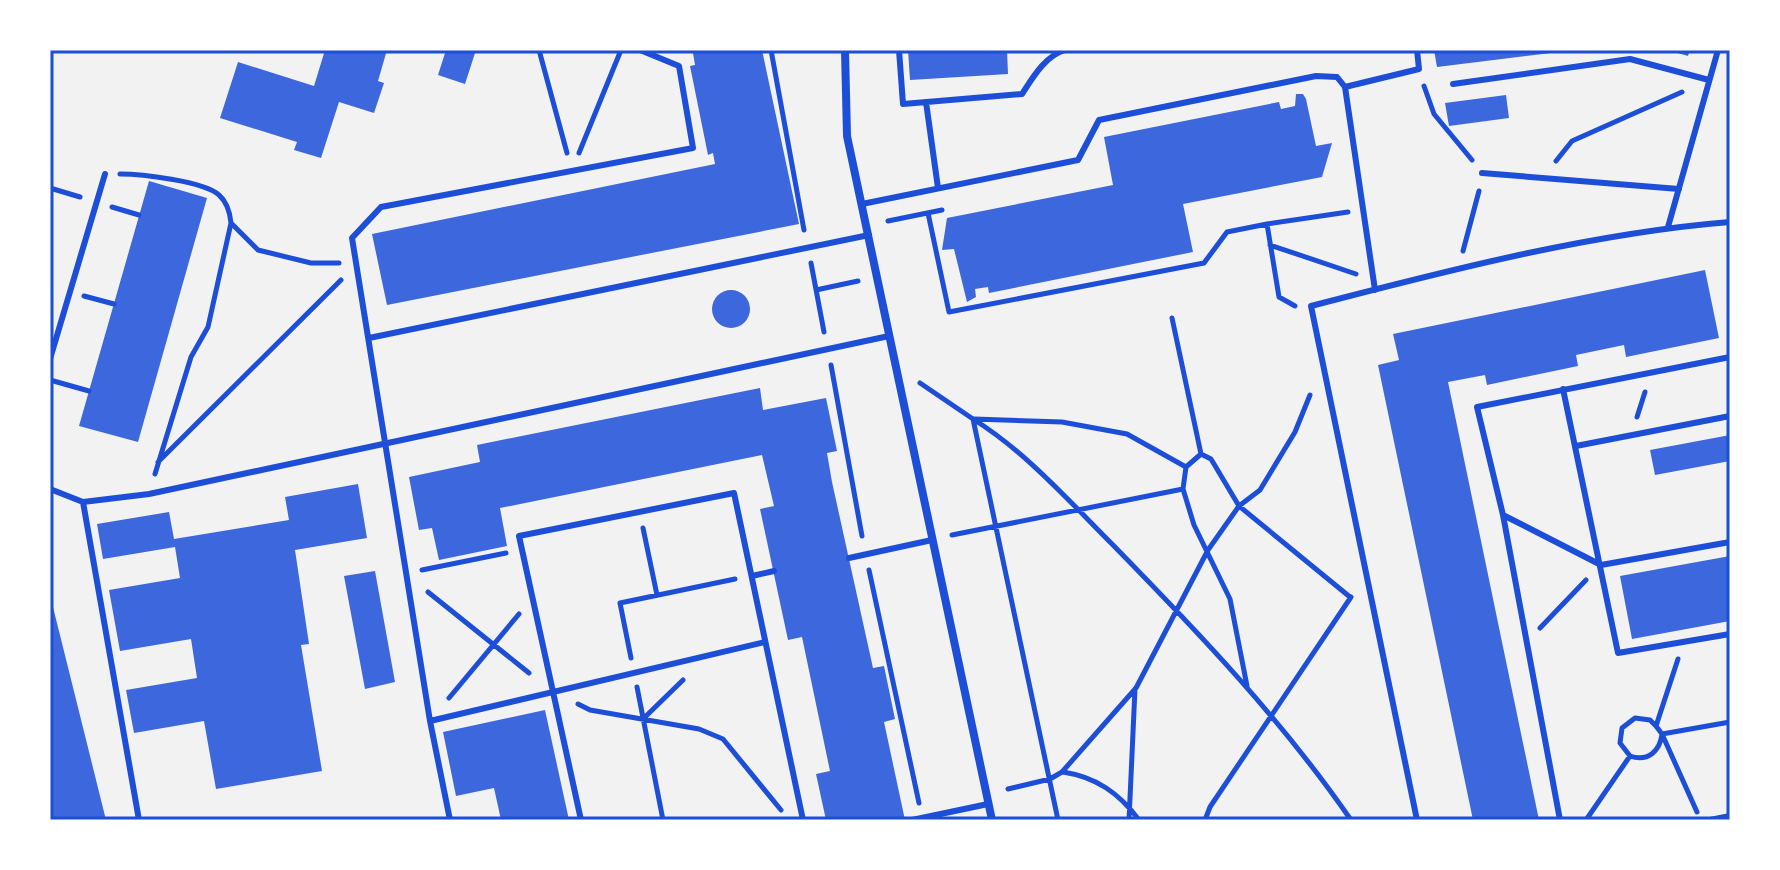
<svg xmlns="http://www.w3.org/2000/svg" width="1780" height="870" font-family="'Exo 2',sans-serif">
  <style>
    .building { fill: #3d67dc }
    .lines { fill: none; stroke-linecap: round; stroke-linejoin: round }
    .path { stroke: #1d4ed8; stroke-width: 5 }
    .service { stroke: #1d4ed8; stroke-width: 6 }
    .minor { stroke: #1d4ed8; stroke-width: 8 }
    .neatline { fill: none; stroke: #1d4ed8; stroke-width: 3 }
  </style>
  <rect width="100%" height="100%" fill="#f2f2f2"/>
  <!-- building -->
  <path class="building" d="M325,50H387L378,81L384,83L374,113L339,102L321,158L294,150L297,142L220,118L238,62L314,86Z
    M446,50H476L465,84L438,75Z
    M685,50H762L799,224L387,305L372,234L715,164L713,153L708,155L690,66L695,65L693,53Z
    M908,50H1007L1008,74L910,80Z
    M1434,50H1558L1559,52L1437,67Z
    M1667,50H1690L1688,56Z
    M1296,94H1303L1306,99L1316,146L1332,143L1322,177L1183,204L1193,252L989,293L988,287L975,289L976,297L967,302L954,249L942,250L947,218L1113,185L1104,137L1279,102L1281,109L1295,106Z
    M1506,95L1509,118L1449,126L1445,103Z
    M149,181L207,198L138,442L79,426Z
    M1705,270L1719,338L1626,357L1624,345L1576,355L1578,366L1487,385L1485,375L1448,382L1539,820H1473L1378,365L1399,360L1393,334Z
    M712 309a19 19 0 1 1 38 0a19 19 0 1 1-38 0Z
    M760,388L763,410L826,398L837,451L827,453L832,482L873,668L884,666L895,719L884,722L905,820H826L816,774L830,771L802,637L788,640L760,509L774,506L762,455L500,508L507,546L439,560L432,528L419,530L409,477L480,462L477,445Z
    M1730,435V461L1655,475L1650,450Z
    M358,484L367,538L295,550L309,644L301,645L322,771L216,789L204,721L134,733L126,690L197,678L191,639L120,651L109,590L180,578L175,547L103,559L97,524L169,512L174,539L289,520L285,497Z
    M1730,556V621L1632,639L1620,576Z
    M375,571L395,682L365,689L344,576Z
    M50,599H51L106,820H50Z
    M545,710L569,820H501L494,788L456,796L443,732Z"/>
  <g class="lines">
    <!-- path -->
    <path class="path" d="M539,50L567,153
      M771,50L804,230
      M1424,86L1434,114L1472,160
      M579,153L621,50
      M1556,161L1572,141L1682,92
      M120,174C140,174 204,181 219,195C227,202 230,213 231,223L208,327L191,357L155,474
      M50,188L80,197
      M112,207L139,215
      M928,213L949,312L1204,263L1227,232L1267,224
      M888,221L942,210
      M231,223L258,250L311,263H339
      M1270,245L1356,274
      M1463,251L1479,191
      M811,263L824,332
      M816,290L858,281
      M84,296L114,304
      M1295,306L1279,297L1267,224L1348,212
      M1172,318L1201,454
      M831,365L862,536
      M50,380L89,391
      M920,383L973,419L1058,820
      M1637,417L1645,392
      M973,419C1026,452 1069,501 1113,545C1198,632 1282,720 1351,820
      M974,419L1062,422L1127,434L1186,467
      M158,462L341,280
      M1183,489L1194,525L1230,599L1247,686
      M643,528L657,595
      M952,535L1183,489L1186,467L1201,454L1211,459L1239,506L1350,597
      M422,570L506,553
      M869,570L919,803
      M428,592L529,673
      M1540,628L1586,580
      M631,658L620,603L735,579
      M637,687L663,820
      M449,698L519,614
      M578,704L590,710L699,729L723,739L781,810
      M644,718L683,680
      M1630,756L1620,743L1622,728L1635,718L1650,720L1656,726
      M1063,772C1096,777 1119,793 1139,820
      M1008,789L1050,779L1062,772L1136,688L1208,550L1239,506L1260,490L1295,432L1310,395
      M1697,812L1662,734L1730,722
      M1129,820L1135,689
      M1205,820L1210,807L1351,597
      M1586,820L1630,756C1648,762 1660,751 1662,734L1656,726L1678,659"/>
    <!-- service -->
    <path class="service" d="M899,50L903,104L1022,94C1033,77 1045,56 1065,50
      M1453,84L1630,59L1709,80
      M1345,87L1419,69L1417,50
      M926,102L938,188
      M1482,173L1679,189
      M862,204L1078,160L1099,120L1316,76L1337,77L1345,87L1375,290
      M1668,227L1718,50
      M369,338L869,235
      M50,359L105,174
      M1563,389L1618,653L1730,634
      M1576,446L1730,416
      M50,489L83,502L139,820
      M83,502L149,494L889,336
      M1503,515L1601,565L1730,542
      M849,558L932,540
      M752,576L774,571
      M430,721L765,642
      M450,820L430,721L352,238L381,207L693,148L679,66L640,50
      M581,820L519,536L734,493L803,820
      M912,820L988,804
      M1417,820L1311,306C1445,271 1592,233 1730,222
      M1560,820L1503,515L1477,407L1730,357
      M1710,820L1730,816"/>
    <!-- minor -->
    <path class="minor" d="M845,50L847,136L992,820"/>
  </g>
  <!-- border -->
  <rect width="1780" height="870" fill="none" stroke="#ffffff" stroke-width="104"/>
  <rect x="52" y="52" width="1676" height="766" class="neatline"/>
</svg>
